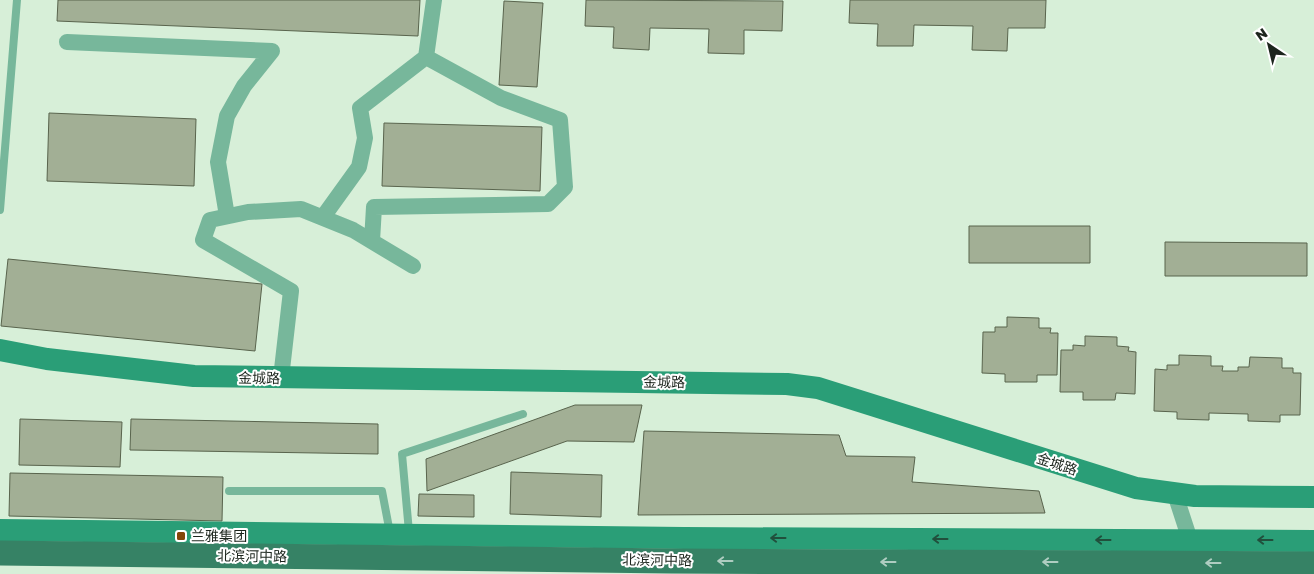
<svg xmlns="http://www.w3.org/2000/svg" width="1314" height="574" font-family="'Golos Text','Noto Sans SC',sans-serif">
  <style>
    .building { fill: #a2af95; stroke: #59644d }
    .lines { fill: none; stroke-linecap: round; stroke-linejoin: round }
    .lane { stroke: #77b79b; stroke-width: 8 }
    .street { stroke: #77b79b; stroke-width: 16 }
    .secondary { stroke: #2a9e77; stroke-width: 22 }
    .primary { stroke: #368265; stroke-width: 25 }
    .oneway { stroke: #214f3c }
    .oneway2 { stroke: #afcdc1 }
    .poi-dot { fill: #844509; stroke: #fff; stroke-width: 2 }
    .labels { text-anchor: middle; stroke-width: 4; stroke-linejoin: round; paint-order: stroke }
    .street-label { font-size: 14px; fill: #1c251d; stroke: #fff }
    .poi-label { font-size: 14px; fill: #1c251d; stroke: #fff; text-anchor: start }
  </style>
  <rect width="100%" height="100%" fill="#d7efd8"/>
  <!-- building -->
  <path class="building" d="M58,0H420L418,36L57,21Z
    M586,0L783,1L782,31L744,30V54L708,53L709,29L650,28L649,50L613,48L614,27L585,26Z
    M850,0H1046L1045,28H1008L1007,51L972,50L973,26L914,25L913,46H877L878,24L849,23Z
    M504,1L543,3L537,87L499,85Z
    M49,113L196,119L194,186L47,181Z
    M384,123L542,127L540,191L382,186Z
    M969,226H1090V263H969Z
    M1165,242L1307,243V276H1165Z
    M8,259L262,284L255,351L1,326Z
    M1007,317L1039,318V328H1051L1050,333H1058L1057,375H1037V382H1005V374L982,373L983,332H995V327H1007Z
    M1085,336L1117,337V346L1129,347L1128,351L1136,352L1135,394L1116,393L1115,400H1083V392H1060L1061,350H1073V345L1085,346Z
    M1179,355L1211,356V366H1223L1222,371H1238V367H1249L1250,357L1282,358V368H1293V373H1301L1300,415H1280V422L1248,421V414L1209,413V420L1177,419V412L1154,411L1155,369L1167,370V365H1179Z
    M575,405H642L634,442L567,441L427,491L426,459Z
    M20,419L122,422L120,467L19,465Z
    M131,419L378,424V454L130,450Z
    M644,431L839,435L846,456L915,457L912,482L1039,491L1045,513L638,515Z
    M511,472L602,475L601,517L510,514Z
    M10,473L223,477L222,521L9,516Z
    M419,494L474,495V517L418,516Z"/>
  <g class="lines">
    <!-- lane -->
    <path class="lane" d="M0,210L17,0
      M229,491H382L390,533
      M409,532L402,454L523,414"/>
    <!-- street -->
    <path class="street" d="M67,42L272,51L244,86L227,116L218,162L227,216
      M323,217L359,167L365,138L360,108L426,57
      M372,241L374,207L548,204L565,187L560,120L501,98L426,57L434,0
      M281,378L291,291L203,240L210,220L248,212L301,209L353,230L413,266
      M1175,494L1190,540"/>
    <!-- secondary -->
    <path class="secondary" d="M0,350L47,359L194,376L787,384L818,388L1136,488L1195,496L1314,497
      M0,530L684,538L1314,541"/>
    <!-- primary -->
    <path class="primary" d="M0,553L671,561L1314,564"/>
  </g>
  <!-- one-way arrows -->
  <defs><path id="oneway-shaft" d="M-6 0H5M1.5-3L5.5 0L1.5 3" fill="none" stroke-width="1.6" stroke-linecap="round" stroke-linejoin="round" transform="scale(1.25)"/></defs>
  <g class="oneway">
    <use href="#oneway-shaft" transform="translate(778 538) rotate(-180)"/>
    <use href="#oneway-shaft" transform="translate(940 539) rotate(-180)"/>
    <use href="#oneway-shaft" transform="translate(1103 540) rotate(-180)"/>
    <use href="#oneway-shaft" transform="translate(1265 540) rotate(-180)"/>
  </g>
  <g class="oneway2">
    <use href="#oneway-shaft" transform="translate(725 561) rotate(-180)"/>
    <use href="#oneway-shaft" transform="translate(888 562) rotate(-180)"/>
    <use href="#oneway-shaft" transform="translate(1050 562) rotate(-180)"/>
    <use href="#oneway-shaft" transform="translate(1213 563) rotate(-180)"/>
  </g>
  <!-- markers -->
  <rect class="poi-dot" x="176" y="531" width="10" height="10" rx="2.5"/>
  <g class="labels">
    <!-- street labels -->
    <g class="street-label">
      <text transform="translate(259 378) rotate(1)" y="5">金城路</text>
      <text transform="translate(664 382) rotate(1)" y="5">金城路</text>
      <text transform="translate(1057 464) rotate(18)" y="5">金城路</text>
      <text transform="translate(252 556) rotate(1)" y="5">北滨河中路</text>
      <text transform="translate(657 560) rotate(1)" y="5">北滨河中路</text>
    </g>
    <!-- poi labels -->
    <g class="poi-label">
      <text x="191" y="541">兰雅集团</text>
    </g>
  </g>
  <!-- north arrow -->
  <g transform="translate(1269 45) rotate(325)" stroke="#ffffff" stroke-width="4" paint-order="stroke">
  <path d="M0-4L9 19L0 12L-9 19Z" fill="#1c251d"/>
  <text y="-8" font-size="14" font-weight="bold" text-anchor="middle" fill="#1c251d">N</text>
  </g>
</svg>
